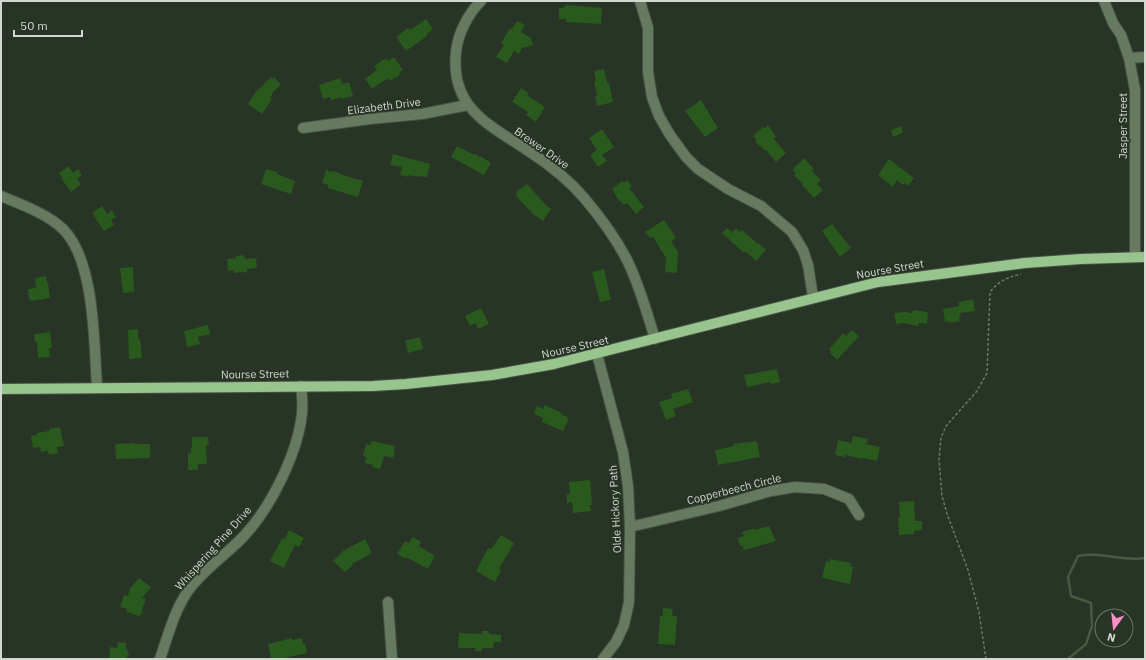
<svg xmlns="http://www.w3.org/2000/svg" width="1146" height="660" font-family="'IBM Plex Sans',sans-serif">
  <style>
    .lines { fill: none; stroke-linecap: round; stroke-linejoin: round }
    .stream { stroke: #465a41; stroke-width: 2.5 }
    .building { fill: #29591c }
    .minor-casing { stroke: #465244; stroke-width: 12 }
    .major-casing { stroke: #465244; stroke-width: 12 }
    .path { stroke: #6c766a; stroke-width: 1.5; stroke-dasharray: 3 2; stroke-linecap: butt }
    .minor { stroke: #657a5f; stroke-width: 10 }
    .major { stroke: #98c48d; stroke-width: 10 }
    .labels { text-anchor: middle; stroke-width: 3.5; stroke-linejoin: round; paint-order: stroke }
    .street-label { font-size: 11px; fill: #d1d8cf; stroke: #283426 }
  </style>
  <rect width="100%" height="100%" fill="#283426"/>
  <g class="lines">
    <!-- stream -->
    <path class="stream" d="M1068,659L1086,644L1092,626L1091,603L1071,596L1068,577L1078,556C1100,551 1123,562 1145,558"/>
  </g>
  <!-- building -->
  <path class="building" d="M565,5L602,8L601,24L566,22V19H559V8H564Z
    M426,19L433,29L426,35L427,36L406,51L396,37L408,28L410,30Z
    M517,21L525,25L521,32L531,38L533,45L522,48L519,54L514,51L507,63L496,57L504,45L501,43L510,28L512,29Z
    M394,57L403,70L399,73L400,75L390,81L388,78L372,89L365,79L377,70L374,66L386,58L388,61Z
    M604,69L607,83H609L613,102L597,106L595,97L597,96L594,81H596L594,71Z
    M271,77L273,79L274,77L281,85L274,91L270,98L272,99L262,114L248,104L255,93Z
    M340,78L342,84L349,82L353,96L342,99V97L331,100L330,97L323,99L319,85Z
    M521,88L529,93L527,95L545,107L536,122L526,115L528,112L512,102Z
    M701,100L718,128L705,137L685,111Z
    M768,125L776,137L774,139L786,153L776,162L766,150L765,151L761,146L760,147L755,141L757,140L753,136L763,127L765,128Z
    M901,126L903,133L893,137L891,130Z
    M602,129L614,147L602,155L607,161L598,167L590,155L597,150L589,138Z
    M457,146L474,155L475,154L480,157V156L491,163L484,175L451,157Z
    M393,154L430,164L427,177L419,176V177L409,175V177L400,175L402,167L390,165Z
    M804,158L814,169L812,171L821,180L817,184L823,190L814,198L802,185L803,184L794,175L796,173L792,170Z
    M889,159L914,178L908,186L905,183L903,185L897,180L893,187L878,175Z
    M69,166L73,173L78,169L82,175L77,179L81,184L71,192L61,178H63L59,173Z
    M266,169L277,172V174L295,181L291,194L261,184Z
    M326,170L332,172V171L340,173L339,174L363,181L358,197L328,188V185L322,183Z
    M627,180L632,186L629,188L644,207L636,214L627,203L624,205L620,200L619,201L612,189L622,181L624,183Z
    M527,184L545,204L551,209L543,221L533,214L516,196L517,191Z
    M102,206L107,214L112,210L116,217L111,220L114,225L104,231L92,213Z
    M664,220L676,238L671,241L678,252L677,273L665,272L666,258L653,237L650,238L645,232Z
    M832,224L851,248L840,257L822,231Z
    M727,228L732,232L736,228L740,232L742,230L758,244L759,243L766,250L756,261L745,251L744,253L722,233Z
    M244,255L245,259L256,258L257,268L247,269V272L234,273V270L228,271L227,259L236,258V256Z
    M133,267L134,292L123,293L120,268Z
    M604,269L611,300L600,302L592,272Z
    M46,276L47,283H48L50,298L31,301V299L29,300L28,289L36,288L35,278Z
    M973,299L975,311L960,313L961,316H959L960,321L950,323L949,321L945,322L943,309L959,306V302Z
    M481,308L489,324L478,329L476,323L470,326L465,316Z
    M913,310L928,312L927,324L919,323L918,326L904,323L896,324L894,313L905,312L912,313Z
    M208,325L210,334L198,337L200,344L187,347L184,331Z
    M138,329V339H140L142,358L129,359L128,330Z
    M852,330L859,336L837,360L830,353L831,352L829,349L844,333L846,336Z
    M50,332L52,348H49L50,357L38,358L37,342H35L34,334Z
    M420,337L423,349L408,353L405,341Z
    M777,369L780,382L771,384L770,382L747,387L744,375Z
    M688,389L693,402L673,409L676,416L666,420L659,402L672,398L671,394Z
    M545,405L562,413L561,414L569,418L563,431L542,422L543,418L534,414L537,406L543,409Z
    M60,427L64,446L57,447L58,453L49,455L48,451L41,452L40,447L33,448L31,436L37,435V433L49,431V429Z
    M853,436L868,439L866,444L880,447L877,461L863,458L862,459L845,455V457L835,455L838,440L851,443Z
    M192,437H208L209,445H206L207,464H198V470H188V453H191V448H192Z
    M372,441L395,446L394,456L392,458L384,456L380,469L372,467L373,465L365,463L366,457L363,456L366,444L370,445Z
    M757,441L760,457L718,465L715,450L734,446L733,444Z
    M134,443V444H150V458L116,459L115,444Z
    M590,480L592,505H590L591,511L573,513L572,502L567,503V494H570L569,482Z
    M914,501L915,521H922V530L914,531V534L899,535L898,517H900L899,502Z
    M769,526L776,541L744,550L742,545L740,546L738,538L744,536L742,532L755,528V530Z
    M289,530L304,538L299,547L295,545L284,568L270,561L282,538L285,539Z
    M501,535L514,543L499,569L501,570L495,582L476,571L488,548L491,549Z
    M413,537L421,542L419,546L435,556L428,569L406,557V559L397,554L405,541L409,543Z
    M365,539L372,553L352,564L353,565L345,572L333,561L343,551Z
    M830,559L851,563L850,566L853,567L850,584L822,578L826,561L830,562Z
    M139,578L151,587L142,598L146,599L142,610V613L139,616L127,612V609L120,607L124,595L128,596L130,588Z
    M663,608L673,609L672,616H677L675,645L658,644L660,616H663Z
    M482,631H489V634L501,635V642H494L493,648H482V651H475V648H458L459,633L482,634Z
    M292,638V640L302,638L303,644L305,643L307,653L280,659H271L268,644Z
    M118,642L126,643V649H127L129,655L127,657L126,659H109L110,647L117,648Z"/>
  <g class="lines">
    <defs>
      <path id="minor" d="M481,1C468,14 458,33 456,52C450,109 490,125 530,152C550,165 570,181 585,199C601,218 617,240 628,262C640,287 647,313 655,339
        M640,1L648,28V72L652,97L659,116L670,135L686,157L698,169L728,189L761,206L792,232L803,250L808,265L813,297
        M1104,1L1113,23L1121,35L1129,58L1135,90V257
        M1129,58L1145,57
        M303,128L370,119L422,114L468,105
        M1,196C22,205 46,213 63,229C95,261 94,343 97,387
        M597,354L623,452L628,486L630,527L629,602L624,625L616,642L603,659
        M630,527L719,506L771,491L795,487L824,489L849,499L859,515
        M388,602L392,659
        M160,659C168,636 174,611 188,591C203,570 226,555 244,536C271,507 298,453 302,413C303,405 302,395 301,386"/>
      <path id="major" d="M1,389C125,388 249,387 373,386L406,384L492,375L554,364L878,282L1025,263L1081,259L1145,257"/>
    </defs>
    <!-- minor casing -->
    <use href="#minor" class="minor-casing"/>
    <!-- major casing -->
    <use href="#major" class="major-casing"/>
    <!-- path -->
    <path class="path" d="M986,659L979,612L968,570L947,514L942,496L939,460L941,438L946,426L977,391L987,373L990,292C1000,280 1006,278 1021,274"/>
    <!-- minor -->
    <use href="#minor" class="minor"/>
    <!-- major -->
    <use href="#major" class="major"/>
  </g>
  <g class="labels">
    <!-- street labels -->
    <g class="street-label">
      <text transform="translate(384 106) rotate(-7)" y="4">Elizabeth Drive</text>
      <text transform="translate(1123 126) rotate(-90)" y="4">Jasper Street</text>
      <text transform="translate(542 148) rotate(35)" y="4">Brewer Drive</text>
      <text transform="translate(890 269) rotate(-10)" y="4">Nourse Street</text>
      <text transform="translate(575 347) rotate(-13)" y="4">Nourse Street</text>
      <text transform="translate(255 374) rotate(-1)" y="4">Nourse Street</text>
      <text transform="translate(734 489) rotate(-14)" y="4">Copperbeech Circle</text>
      <text transform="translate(615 509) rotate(-93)" y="4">Olde Hickory Path</text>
      <text transform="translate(213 548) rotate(-48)" y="4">Whispering Pine Drive</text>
    </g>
  </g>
  <!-- border -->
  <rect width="1146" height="660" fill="none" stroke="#d1d8cf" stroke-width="4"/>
  <!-- north arrow -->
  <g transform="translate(1114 628) rotate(195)"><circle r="19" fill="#283426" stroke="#6c766a"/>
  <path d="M0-3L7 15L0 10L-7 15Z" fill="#fb8fc5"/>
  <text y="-6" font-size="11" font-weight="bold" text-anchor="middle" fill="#d1d8cf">N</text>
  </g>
  <!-- scale -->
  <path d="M14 30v6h68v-6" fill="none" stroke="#d1d8cf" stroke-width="2"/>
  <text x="20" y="30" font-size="12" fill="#d1d8cf" stroke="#283426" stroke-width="3" paint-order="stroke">50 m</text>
</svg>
